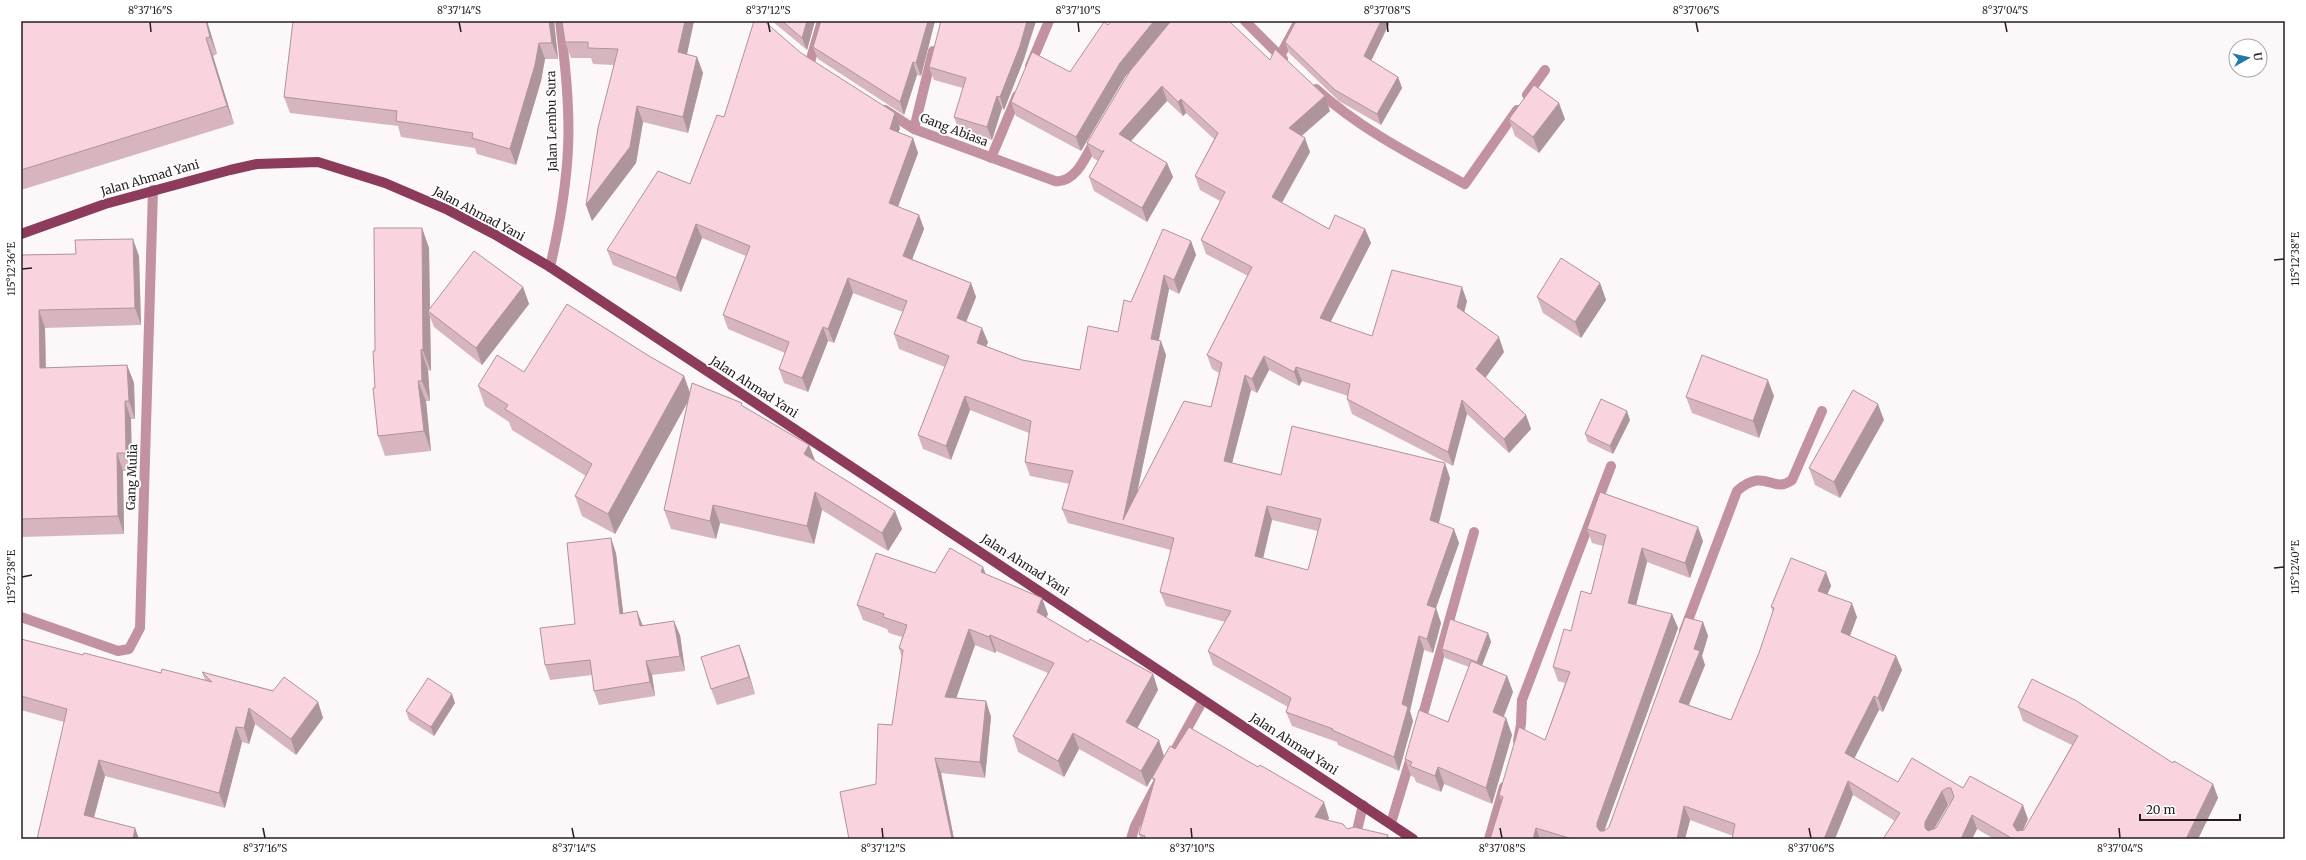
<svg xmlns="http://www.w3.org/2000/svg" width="2306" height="860" font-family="Merriweather,serif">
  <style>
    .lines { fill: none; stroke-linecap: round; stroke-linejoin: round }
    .minor { stroke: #c292a1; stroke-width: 10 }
    .major { stroke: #8c3b5a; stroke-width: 10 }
    .wall { fill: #d6b5bf; fill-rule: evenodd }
    .shaded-wall { fill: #ae949b }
    .building { fill: #f9d3de; stroke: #ae949b; fill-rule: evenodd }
    .ticks { fill: none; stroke: #261e21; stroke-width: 1.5 }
    .labels { text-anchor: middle; stroke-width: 4; stroke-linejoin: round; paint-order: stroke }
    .street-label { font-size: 12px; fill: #261e21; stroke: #fff }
    .neatline { fill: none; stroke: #261e21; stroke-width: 1.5 }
    .ticks-label { font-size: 10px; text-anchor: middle; fill: #261e21 }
  </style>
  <rect width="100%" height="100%" fill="#fcf8f9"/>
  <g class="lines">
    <!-- minor -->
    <path class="minor" d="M1245,21L1283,59
      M1280,56L1299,21
      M810,62L822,21
      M1030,66L1049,21
      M1316,89C1360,129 1413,156 1465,184L1517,110
      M1527,95L1545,70
      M885,110L914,129L1055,181C1076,184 1087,154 1096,138
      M914,129L933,51
      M991,158L1017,96
      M550,267C559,228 566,190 568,149C570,107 565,63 560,21
      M21,617L118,651L129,649L140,628L153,190
      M1684,631L1737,491C1766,466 1772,495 1792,480L1822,411
      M1420,725L1474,532
      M1518,741L1521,724L1522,700L1611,466
      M1173,754L1203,700
      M1391,823L1412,754
      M1131,839L1135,826L1157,784
      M1355,839L1363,805
      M1489,839L1504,787"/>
    <!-- major -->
    <path class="major" d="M21,234L105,204L230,170L257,164L318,162L385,183L448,210L494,234L550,267L1413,839"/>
  </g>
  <!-- wall -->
  <path class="wall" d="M21,21H207L217,54L213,56L234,124L21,190Z
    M554,21L558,59H545L541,81L516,165L477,154L475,148L401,137L398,126L290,113L284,97Z
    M694,21L687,54L697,57L703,73L688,133L643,122L636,163L592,221L586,205L614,65L593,64L591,58H571L565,42Z
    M772,21H815L807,50Z
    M821,21H935L921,76L917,75L904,115L818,59L813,47Z
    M941,21H1036L1024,59L1004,110L1002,108L992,140L959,130L954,117L963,88L934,80L929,67Z
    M1389,24L1371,61L1398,77L1402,88L1381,125L1339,101L1289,53L1285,42Z
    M1108,25L1125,77L1081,151L1016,116L1011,102L1070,72Z
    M801,53L900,128L898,133L913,138L918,153L898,207L919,215L924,229L912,259L971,283L976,297L966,322L988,342L986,346L1022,360L1080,370L1118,332L1131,302L1191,241L1196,255L1179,294L1169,289L1159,340L1166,355L1137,493L1211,407L1219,373L1212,369L1207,355L1248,276L1206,254L1201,240L1220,201L1200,190L1195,176L1214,139L1186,113L1183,116L1167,101L1130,141L1167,163L1173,177L1147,222L1094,191L1089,177L1098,161L1093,158L1087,143L1130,71L1270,60L1330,111L1302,136L1310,152L1282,203L1329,229H1365L1371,243L1330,322L1372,336L1467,301L1464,312L1504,352L1485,378L1526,415L1531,429L1509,453L1467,414L1453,466L1352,414L1347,399L1348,396L1302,381L1299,386L1269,370L1257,393L1251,390L1232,463L1281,475L1450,478L1439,523L1459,543L1436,608L1441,623L1433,653L1424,650L1410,711L1413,721L1399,771L1338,745L1337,742L1292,726L1286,712L1288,707L1213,665L1208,651L1225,622L1166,606L1160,592L1171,550L1068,523L1062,509L1070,484L1030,476L1025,462L1029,433L970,410L951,460L923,449L918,435L945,367L899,349L894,334L903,312L853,293L834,343L828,341L808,392L784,383L779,369L785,353L728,329L723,315L746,256L702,238L681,292L613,265L607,250L690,184L724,117ZM1272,520L1318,531L1308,570L1263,559Z
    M1509,119H1565L1539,153L1515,136Z
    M422,228L429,248L430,309L523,287L529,304L482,365L434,327L430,317L431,371L428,370L430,401H426L431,451L385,456L378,436L375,388V351Z
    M76,254L139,256L141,325L45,328L46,368L127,365L134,383L135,419H131L132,471H123L124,534L21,537V255Z
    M1600,283L1606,300L1581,338L1543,313L1537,297Z
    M649,356L684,376L690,393L744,407L809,445L815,461L895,511L902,529L888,551L822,510L814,544L720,523L716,539L671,529L664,510L688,401L615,534L582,516L575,496L586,476L512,430L509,422L485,406L478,386L524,372Z
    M1774,396L1759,438L1692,413L1686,397Z
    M1630,420L1613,454L1588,442L1585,434Z
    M1884,420L1840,498L1815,485L1809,468Z
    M1587,529L1703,541L1690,578L1647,562L1636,605L1672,614L1678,628L1604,831L1609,827L1703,622L1708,636L1702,656L1705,665L1689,705L1731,720L1759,653L1773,612L1771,607L1826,572L1831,586L1827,594L1857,617L1850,636L1896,656L1902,670L1883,712L1879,710L1854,758L1898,782L1963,788L2028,819L2023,830H2024L2072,745L2023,721L2018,707L2173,763L2213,784L2218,798L2198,839H1994L1977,829L1972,839H1883L1895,821L1853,795L1733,836L1690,820L1685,839H1490L1502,802L1499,795L1545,740L1565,683L1558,681L1553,667L1591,594L1603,546L1592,543ZM1950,803L1936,828L1934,829L1948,805Z
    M616,553L623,613L643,625L680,635L685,671L652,675L655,696L599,705L594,691L592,675L550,680L545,665L575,624Z
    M935,573L986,574L1048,614L1046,618L1088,642L1153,674L1158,690L1137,728L1147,787L1079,749L1064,777L1018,752L1013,736L1048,673L996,651L995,653L975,645L956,698L986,701L991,717L985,778L941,773L954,839H849L876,784L892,725L902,658L899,648L902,637L889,633L887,629L863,620L857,605Z
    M1488,633L1491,642L1482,665L1507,676L1513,692L1504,717L1506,718L1512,735L1492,804L1444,784L1441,792L1416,782L1414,777L1411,776L1405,759L1448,722L1469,667L1445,658L1442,649Z
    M21,639L83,655L161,673L205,680L202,672L318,702L323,718L296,755L255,724L249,744L242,742L225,808L105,776L94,818L135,828L139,839H37L64,722L21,710Z
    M739,645L745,661L755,694L717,705L711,689Z
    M455,703L434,736L409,720L406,711Z
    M1175,749L1329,818L1328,820L1347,829L1388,835L1389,839H1141L1139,834L1154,782L1152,778Z"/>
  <!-- shaded-wall -->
  <path class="shaded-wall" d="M206,21H207L217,54L210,37Z
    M549,21H554L558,59L552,43Z
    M685,21H694L684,68L678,52Z
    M807,21H815L807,50L802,38Z
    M928,21H935L921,76L916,63Z
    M1027,21H1036L1024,59L1004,110L1000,97Z
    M1154,21H1171L1125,77L1081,151L1076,137L1120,63Z
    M1381,21H1388L1389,24L1368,67L1364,56Z
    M206,38L213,56L234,124L227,106Z
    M539,43L545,59L541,81L516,165L510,149Z
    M697,57L703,73L688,133L683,117Z
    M913,62L917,75L904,115L900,102Z
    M1398,77L1402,88L1381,125L1377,114Z
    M1162,86L1167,101L1124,149L1119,134Z
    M997,96L1002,108L992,140L987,127Z
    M1325,96L1330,111L1294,142L1289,128Z
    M1181,99L1186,113L1183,116L1178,102Z
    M1559,103L1565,119L1539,153L1533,137Z
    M637,106L643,122L636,163L592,221L586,205Z
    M895,113L900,128L895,143L890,129Z
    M913,138L918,153L894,217L889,203Z
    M1305,138L1310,152L1277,211L1272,197Z
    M1167,163L1173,177L1147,222L1142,208Z
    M919,215L924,229L908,270L903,256Z
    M696,224L702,238L681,292L676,278Z
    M422,228L429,248L430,313L428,311L430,317L431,371L423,351Z
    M1365,229L1371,243L1325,333L1320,318Z
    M133,239L139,256L141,325L135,308Z
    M1191,241L1196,255L1179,294L1174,280Z
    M1164,275L1169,289L1156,353L1151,339Z
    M848,278L853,293L834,343L828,329Z
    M971,283L976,297L962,332L957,318Z
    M1600,283L1606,300L1581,338L1575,322Z
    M523,287L529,304L482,365L476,348Z
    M1462,287L1467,301L1462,321L1457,307Z
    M39,310L45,328L46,386L40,368Z
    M823,327L828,341L808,392L802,378Z
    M982,328L988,342L982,357L977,343Z
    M1499,337L1504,352L1481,384L1476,369Z
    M1161,341L1166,355L1130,527L1123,520Z
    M421,349L428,370L430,401L422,381Z
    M1264,356L1269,370L1257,393L1252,379Z
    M127,365L134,383L135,419L129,401Z
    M1296,367L1302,381L1299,386L1294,372Z
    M1245,375L1251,390L1229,475L1224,461Z
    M684,376L691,396L615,534L608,514Z
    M1768,380L1774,396L1759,438L1753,421Z
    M418,381L426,401L431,451L424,431Z
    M965,396L970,410L951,460L946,446Z
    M1462,400L1467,414L1453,466L1448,452Z
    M125,401L131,419L132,471L126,453Z
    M1878,404L1884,420L1840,498L1834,482Z
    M1627,411L1630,420L1613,454L1610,446Z
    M1526,415L1531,429L1509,453L1504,439Z
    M809,445L816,463L804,454Z
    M117,453L123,471L124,534L118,516Z
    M1445,463L1450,478L1436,534L1430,520Z
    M815,492L822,510L814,544L807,526Z
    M713,505L720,523L716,539L710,521Z
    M1267,506L1272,520L1260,571L1255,556Z
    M895,511L902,529L888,551L882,533Z
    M1698,527L1703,541L1690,578L1685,563Z
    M1454,529L1459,543L1432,619L1427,605Z
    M611,538L616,553L625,628L620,614Z
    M1642,548L1647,562L1633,617L1628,603Z
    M983,567L989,583L981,572Z
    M1826,572L1831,586L1823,605L1818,591Z
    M1042,598L1048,614L1042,627L1037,612Z
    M1852,603L1857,617L1846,646L1841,632Z
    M1436,608L1441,623L1433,653L1427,639Z
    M637,611L643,626H640Z
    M1672,614L1678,628L1602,837L1597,827V823Z
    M674,621L680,635L685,671L680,656Z
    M1703,622L1708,636L1702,656L1705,665L1684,716L1679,702L1694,649Z
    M969,629L975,645L951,713L945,697Z
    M1488,633L1491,642L1480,671L1477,662Z
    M990,635L996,651L995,653L989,637Z
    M1419,636L1424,650L1410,711L1413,721L1399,771L1394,757L1402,704Z
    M739,645L745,661L755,694L749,677Z
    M1896,656L1902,670L1883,712L1878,698Z
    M646,661L652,675L655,696L650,682Z
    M1153,674L1158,690L1132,738L1126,722Z
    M1507,676L1513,692L1499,728L1493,712Z
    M452,694L455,703L434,736L431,727Z
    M1874,696L1879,710L1850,767L1845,753Z
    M986,701L991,717L985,778L980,762Z
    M318,702L323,718L296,755L291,739Z
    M249,708L255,724L249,744L244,728Z
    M1506,718L1512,735L1492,804L1486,788Z
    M236,727L242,742L225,808L219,793Z
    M1073,733L1079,749L1064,777L1058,761Z
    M1159,740L1164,756L1147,787L1141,771Z
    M935,758L941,773L954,839H952Z
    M99,760L105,776L90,831L84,815Z
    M1438,767L1444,784L1441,792L1435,776Z
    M1848,781L1853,795L1835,839H1824Z
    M2213,784L2218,798L2198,839H2186Z
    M1942,791L1948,805L1930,836L1925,828V822Z
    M1324,802L1329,818L1321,833L1315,817Z
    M2023,805L2028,819L2019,839L2013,825Z
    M1684,806L1690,820L1685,839H1677Z
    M1972,815L1977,829L1972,839H1961Z
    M135,828L139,839H133Z
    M1536,828L1540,839H1533Z"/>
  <!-- building -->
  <path class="building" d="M21,21H206L210,37L206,38L227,106L21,170Z
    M293,21H549L552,43H539L535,65L510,149L472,138L473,133L396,121L397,111L284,97Z
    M562,21H685L678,52L697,57L683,117L637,106L630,147L586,205L598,128L618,49L588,48V42H565Z
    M754,21H764L801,53L895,113L890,129L913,138L889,203L919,215L903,256L971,283L957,318L982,328L977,343L1022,360L1080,370L1088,326L1118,332L1124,300L1131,302L1163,229L1191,241L1174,280L1164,275L1151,339L1161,341L1123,520L1184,401L1211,407L1222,363L1207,355L1252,267L1201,240L1225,192L1195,176L1218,133L1181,99L1178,102L1162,86L1119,134L1167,163L1142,208L1089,177L1104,150L1103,152L1087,143L1130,71L1171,21H1229L1270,60L1275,49L1325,96L1289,128L1305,138L1272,197L1329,229L1335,215L1365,229L1320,318L1372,336L1392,270L1462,287L1457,307L1499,337L1476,369L1526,415L1504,439L1462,400L1448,452L1347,399L1350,384L1296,367L1294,372L1264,356L1252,379L1245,375L1224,461L1281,475L1292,426L1445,463L1430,520L1454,529L1427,605L1436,608L1427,639L1419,636L1402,704L1408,707L1394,757L1332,730L1333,729L1286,712L1291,698L1208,651L1231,611L1160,592L1174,538L1062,509L1073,471L1025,462L1031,421L965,396L946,446L918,435L949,356L894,334L907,301L848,278L828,329L823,327L802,378L779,369L789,342L723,315L750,246L696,224L676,278L607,250L658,171L690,184L717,115L724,117ZM1267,506L1321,519L1308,570L1255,556Z
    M782,21H807L802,38Z
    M821,21H928L916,63L913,62L900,102L813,47Z
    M941,21H1027L1020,46L1000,97L997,96L987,127L954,117L966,78L929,67Z
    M1111,21H1154L1120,63L1076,137L1011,102L1032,52L1070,72L1104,22L1108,25Z
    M1296,21H1381L1364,56L1398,77L1377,114L1335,90L1285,42Z
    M1534,85L1559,103L1533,137L1509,119Z
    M374,228H422L423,351L421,349L422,381H418L424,431L378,436L373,388H375L373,351H375Z
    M133,239L135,308L39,310L40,368L127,365L129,401H125L126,453H117L118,516L21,519V255L76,254L75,240Z
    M474,251L523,287L476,348L428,311Z
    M1561,258L1600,283L1575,322L1537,297Z
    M567,304L649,356L684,376L608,514L575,496L592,464L505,409L508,405L478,386L497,355L524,372Z
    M1702,355L1768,380L1753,421L1686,397Z
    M692,383L742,403L741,405L809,445L804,454L895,511L882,533L815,492L807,526L713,505L710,521L664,510Z
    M1853,390L1878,404L1834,482L1809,468Z
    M1601,399L1627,411L1610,446L1585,434Z
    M1600,492L1698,527L1685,563L1642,548L1628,603L1672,614L1597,823V827L1600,831H1604L1609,827L1685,617L1703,622L1694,649L1700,651L1679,702L1731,720L1759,653L1774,608L1771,607L1791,558L1826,572L1818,591L1852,603L1841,632L1896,656L1878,698L1874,696L1845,753L1898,782L1912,758L1963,788L1970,776L2023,805L2013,825L2017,831L2024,830L2078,736L2018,707L2032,679L2075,700L2173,763L2174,761L2213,784L2186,839H2013L1972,815L1961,839H1883L1900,813L1848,781L1824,839H1732L1735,824L1684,806L1677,839H1572L1536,828L1533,839H1490L1503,797L1499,795L1519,727L1545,740L1570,672L1553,667L1564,629L1571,631L1581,591L1591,594L1606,535L1587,529ZM1947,788H1951L1954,797L1936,828L1928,831L1925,828V822L1942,791Z
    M611,538L620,614L637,611L640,626L674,621L680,656L646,661L650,682L594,691L590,660L545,665L540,628L575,624L567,543Z
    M950,548L983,567L981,572L1042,598L1037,612L1088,642L1090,639L1153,674L1126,722L1159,740L1141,771L1073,733L1058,761L1013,736L1054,663L990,635L989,637L969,629L945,697L986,701L980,762L935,758L952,839H849L840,792L876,784L878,724L892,725L903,650L899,648L907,625L883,617L884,614L857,605L876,553L935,573Z
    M1450,619L1488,633L1477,662L1442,649Z
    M21,639L83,655L84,653L161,673L162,669L212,682L202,672L273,691L284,677L318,702L291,739L249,708L244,728L236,727L219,793L99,760L84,815L135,828L133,839H37L67,709L21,696Z
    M739,645L749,677L711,689L701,657Z
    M1471,661L1507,676L1493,712L1506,718L1486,788L1438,767L1435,776L1410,766L1412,762L1405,759L1419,710L1448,722Z
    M428,678L452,694L431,727L406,711Z
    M1189,727L1258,767L1260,765L1324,802L1315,817L1343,824L1347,829L1354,827L1388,835L1387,839H1144L1145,836L1139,834L1155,779L1152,778L1170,746L1175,749Z"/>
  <!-- ticks -->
  <path class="ticks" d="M150,22L151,32M459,22L461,32M768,22L770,32M1078,22L1079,32M1387,22L1388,32M1696,22L1698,32M2005,22L2007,32M2274,260L2284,259M22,269L32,268M2274,568L2284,567M22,577L32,575M263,828L265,838M572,828L574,838M882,828L883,838M1191,828L1192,838M1500,828L1502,838M1809,828L1811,838M2119,828L2120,838"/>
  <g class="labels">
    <!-- street labels -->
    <g class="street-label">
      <text transform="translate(552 121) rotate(-91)" y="4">Jalan Lembu Sura</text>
      <text transform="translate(954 130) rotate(21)" y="4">Gang Abiasa</text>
      <text transform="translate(150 178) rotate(-16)" y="4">Jalan Ahmad Yani</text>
      <text transform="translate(479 214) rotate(28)" y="4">Jalan Ahmad Yani</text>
      <text transform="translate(754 387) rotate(33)" y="4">Jalan Ahmad Yani</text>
      <text transform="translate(132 477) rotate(-88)" y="4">Gang Mulia</text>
      <text transform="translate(1025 565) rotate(33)" y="4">Jalan Ahmad Yani</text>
      <text transform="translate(1294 744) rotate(33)" y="4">Jalan Ahmad Yani</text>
    </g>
  </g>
  <!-- border -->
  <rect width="2306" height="860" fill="none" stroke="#ffffff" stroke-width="44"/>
  <!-- north arrow -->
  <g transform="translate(2248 58) rotate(82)"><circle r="19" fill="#ffffff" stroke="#a8a5a6"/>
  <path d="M0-3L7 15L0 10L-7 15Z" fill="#2279a8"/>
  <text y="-6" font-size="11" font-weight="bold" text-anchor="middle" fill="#261e21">U</text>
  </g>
  <!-- scale -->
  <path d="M2140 814v6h100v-6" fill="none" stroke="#261e21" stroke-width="2"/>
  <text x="2146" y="814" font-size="12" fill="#261e21" stroke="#ffffff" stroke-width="3" paint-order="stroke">20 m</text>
  <rect x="22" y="22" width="2262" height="816" class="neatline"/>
  <g class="ticks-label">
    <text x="150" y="14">8°37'16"S</text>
    <text x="459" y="14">8°37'14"S</text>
    <text x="768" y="14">8°37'12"S</text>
    <text x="1078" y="14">8°37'10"S</text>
    <text x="1387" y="14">8°37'08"S</text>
    <text x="1696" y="14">8°37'06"S</text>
    <text x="2005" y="14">8°37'04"S</text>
    <text transform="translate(2295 259) rotate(-90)" y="4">115°12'38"E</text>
    <text transform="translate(11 269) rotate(-90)" y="4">115°12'36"E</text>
    <text transform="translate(2295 567) rotate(-90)" y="4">115°12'40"E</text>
    <text transform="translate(11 577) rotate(-90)" y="4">115°12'38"E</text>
    <text x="265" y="852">8°37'16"S</text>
    <text x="574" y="852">8°37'14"S</text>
    <text x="883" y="852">8°37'12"S</text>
    <text x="1192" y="852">8°37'10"S</text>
    <text x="1502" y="852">8°37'08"S</text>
    <text x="1811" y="852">8°37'06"S</text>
    <text x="2120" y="852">8°37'04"S</text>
  </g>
</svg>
